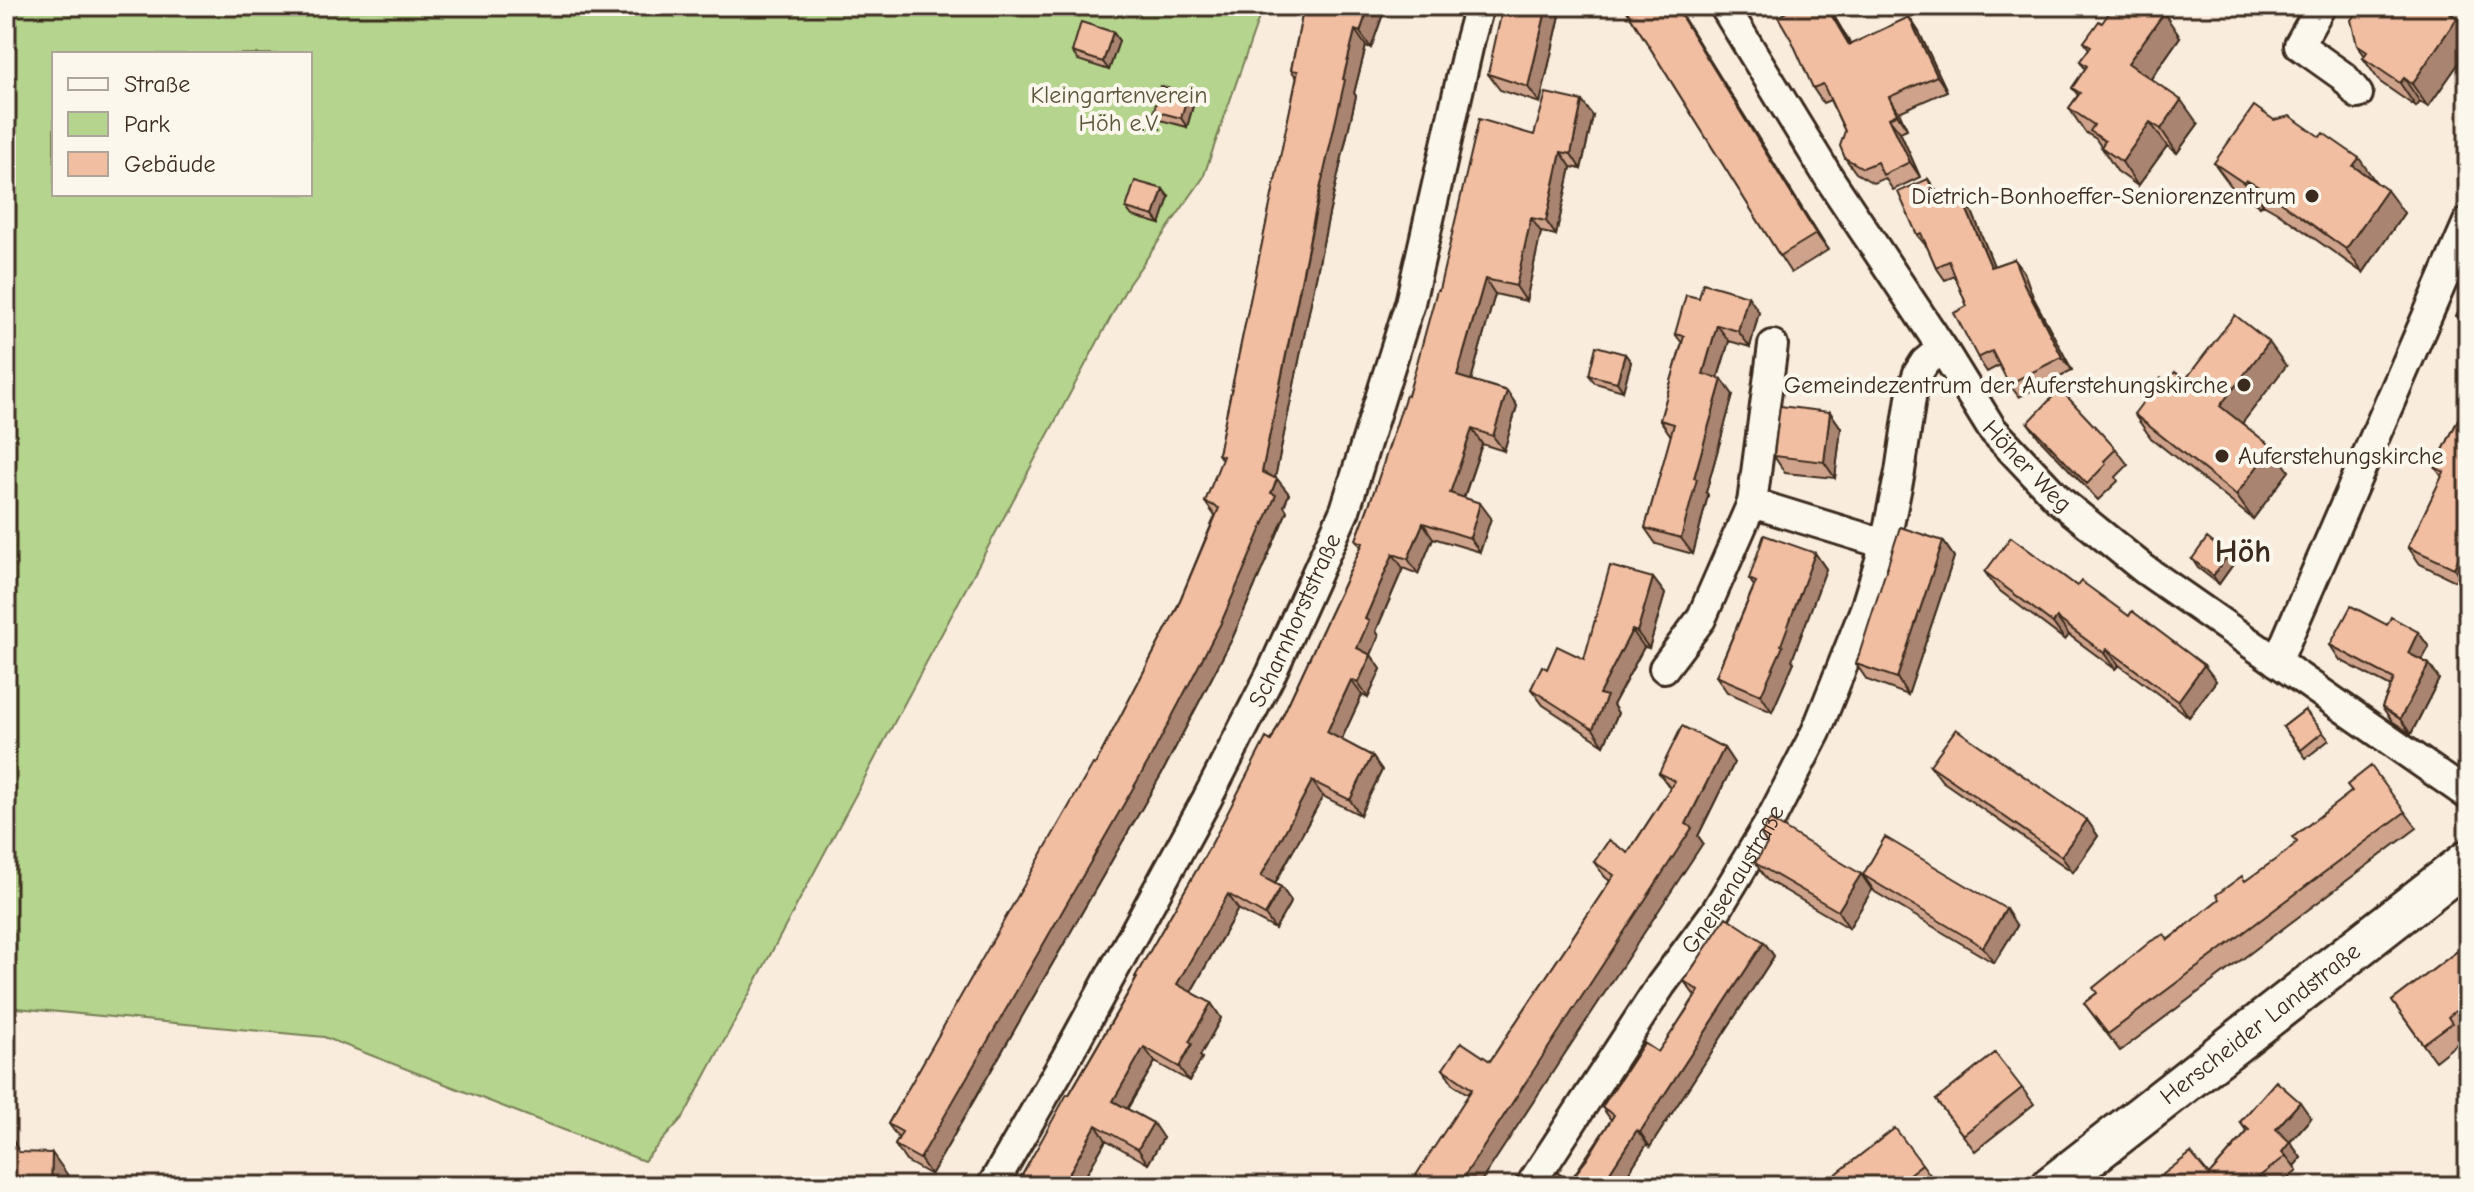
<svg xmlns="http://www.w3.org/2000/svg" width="2474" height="1192" font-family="'Comic Neue',sans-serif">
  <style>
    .green { fill: #b5d48d; stroke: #787f56; stroke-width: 2; fill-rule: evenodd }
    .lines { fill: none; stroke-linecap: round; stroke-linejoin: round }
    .street-casing { stroke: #3b2a1e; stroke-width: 34 }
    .secondary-casing { stroke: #3b2a1e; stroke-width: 46 }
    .street { stroke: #fbf7ec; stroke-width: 28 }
    .secondary { stroke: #fbf7ec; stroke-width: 40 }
    .wall { fill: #cfa38b; stroke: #3b2a1e; stroke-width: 2 }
    .shaded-wall { fill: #a98571; stroke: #3b2a1e; stroke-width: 2 }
    .building { fill: #f1bea2; stroke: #3b2a1e; stroke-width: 2 }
    .poi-dot { fill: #3b2a1e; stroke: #fbf7ec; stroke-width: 3 }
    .labels { text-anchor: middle; stroke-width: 8; stroke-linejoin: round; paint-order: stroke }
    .park-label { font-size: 24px; fill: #5a543a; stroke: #fbf7ec }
    .poi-label { font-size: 24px; fill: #3b2a1e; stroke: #fbf7ec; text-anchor: end }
    .street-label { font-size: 24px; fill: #3b2a1e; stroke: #fbf7ec }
    .district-label { font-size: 32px; font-weight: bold; fill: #3b2a1e; stroke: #fbf7ec }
  </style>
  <rect width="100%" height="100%" fill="#f9ecdd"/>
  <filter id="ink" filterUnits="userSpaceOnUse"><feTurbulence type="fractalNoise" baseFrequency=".0125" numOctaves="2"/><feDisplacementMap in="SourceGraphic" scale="16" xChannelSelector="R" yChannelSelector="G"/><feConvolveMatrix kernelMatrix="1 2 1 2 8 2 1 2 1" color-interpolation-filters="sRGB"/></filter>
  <g filter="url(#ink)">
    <!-- green -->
    <path class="green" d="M6,6H840L846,9L848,6H1263L1203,178L1128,285L684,1116L644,1161L324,1037L6,1007ZM54,54H310V194H54Z"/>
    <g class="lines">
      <defs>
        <g id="street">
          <path id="s1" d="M1724,6L1831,181L1942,348L1992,429L2059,500L2144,569L2468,795"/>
          <path d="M2321,6L2299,45L2344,77L2358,94"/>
          <path d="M1752,503L1885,544"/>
          <path d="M2277,662L2468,222"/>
          <path d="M1664,668L1701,619L1752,503L1773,345"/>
          <path id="s2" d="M992,1186L1066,1058L1207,799L1271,674L1345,510L1410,303L1470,39L1479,6"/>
          <path id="s3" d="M1530,1186L1661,985L1716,911L1768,825L1816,732L1865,609L1885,544L1900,472L1912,391L1918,373L1925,362L1942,348"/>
        </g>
        <g id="secondary">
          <path id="s4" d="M2052,1186L2468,861"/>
        </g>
      </defs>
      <!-- street casing -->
      <use href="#street" class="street-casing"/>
      <!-- secondary casing -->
      <use href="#secondary" class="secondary-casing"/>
      <!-- street -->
      <use href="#street" class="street"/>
      <!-- secondary -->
      <use href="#secondary" class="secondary"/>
    </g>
    <!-- wall -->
    <path class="wall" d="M1233,6H1247L1244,12Z
      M1304,6H1388L1383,14L1371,48L1366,46L1354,93L1356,96L1329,214L1275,477L1277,479L1289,494L1284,506L1287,511L1232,639L1162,773L931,1175L906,1161L895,1145L898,1138L888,1124L1095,765L1176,610L1215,516L1205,502L1222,460L1218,454L1297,78L1291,70Z
      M1624,6H1676L1828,250L1791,273L1780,256Z
      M1797,6H1828L1851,45L1909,17L1919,32L1947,91L1899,112L1907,129L1900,132L1920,177L1893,190L1885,178L1873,183L1856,173L1845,158V131L1830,100L1823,103L1813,88Z
      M1561,11L1540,103L1500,90L1488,74Z
      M2457,18L2468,33V50L2428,107L2420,102L2416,107L2380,82L2363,58L2365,56L2357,45Z
      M2102,23L2180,37L2151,79L2198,124L2177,153L2167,146L2138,186L2117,171L2096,139L2085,132L2069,108L2078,95L2072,88L2085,69L2080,61L2089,49L2084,42Z
      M1113,32L1119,41L1109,70L1078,60L1072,52Z
      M1194,102L1187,127L1160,120L1154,111Z
      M1593,116L1581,169L1571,167L1556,235L1541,232L1526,301L1495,294L1471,380L1507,391L1517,406L1504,451L1482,444L1464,498L1491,518L1480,552L1433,538L1418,574L1403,568L1376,631L1379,636L1371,655L1381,669L1368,698L1362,695L1341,740L1372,756L1382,770L1360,815L1323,796L1275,884L1281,887L1291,901L1275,929L1238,909L1191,992L1211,1003L1221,1018L1200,1056L1202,1058L1189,1081L1155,1062L1127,1109L1163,1138L1148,1164L1106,1140L1080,1186H1016L1136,979L1135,977L1271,741L1361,547L1356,540L1376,486L1408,396L1439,290L1534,135Z
      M2274,120L2375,181L2404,213L2363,273L2277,212L2263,204L2260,207L2231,186L2214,163Z
      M1928,179L1937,192L1943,204L1961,196L1971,209L1994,266L2014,259L2024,272L2033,297L2072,370L2019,397L2009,384L2000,365L1987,372L1978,358L1967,306L1955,276L1945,280L1936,267L1928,248L1917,235Z
      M1169,197L1160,224L1132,216L1126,208Z
      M2468,294V333L2456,316Z
      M1759,312L1750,347L1729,341L1718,378L1733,395L1706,492L1708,495L1693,554L1656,544L1645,528L1671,436L1660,420L1682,343L1675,334Z
      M1625,354L1631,362L1623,391L1595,383L1589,375Z
      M2286,366L2242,423L2289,471L2253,519L2151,438L2134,414L2167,382Z
      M2468,399L2466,586L2420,564L2408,547L2442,477L2435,467Z
      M1830,412L1841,428L1835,478L1785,473L1774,456Z
      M2028,423L2116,449L2128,465L2116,477L2118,481L2098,500L2040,439Z
      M1943,541L1954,557L1908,695L1867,680L1856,664Z
      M1815,553L1826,569L1792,660L1794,662L1772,712L1727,692L1716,676L1754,586L1749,579Z
      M2192,559L2234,563L2219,584L2198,568Z
      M1985,572L2077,586L2204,665L2216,681L2189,717L2119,665L2115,669L2069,635L2065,640L1996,588Z
      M1653,578L1665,594L1649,648L1644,647L1613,705L1618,713L1604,745L1543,705L1531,689L1547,669L1584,659Z
      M2387,625L2418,632L2429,647L2422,660L2429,664L2439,679L2411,734L2392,721L2382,707L2391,687L2340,660L2330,645Z
      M2305,710L2329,740L2306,758L2283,727Z
      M1724,748L1734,763L1698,836L1703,843L1468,1094L1454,1085L1443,1069L1490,1061L1610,881L1605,877L1594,862L1628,853L1670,788L1659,773Z
      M1930,765L2087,820L2098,836L2073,872L1942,781Z
      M2405,812L2417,828L2120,1051L2084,1003L2245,881Z
      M1755,863L1861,874L1872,890L1849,928L1767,880Z
      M1863,875L2017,926L1994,963L1875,892Z
      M1764,942L1774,956L1650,1147L1647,1144L1620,1186H1547L1570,1181L1611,1120L1602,1107L1658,1052L1674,1029L1695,996L1684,981Z
      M2468,943V1026L2459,1033L2463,1039L2435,1061L2392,1001Z
      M2022,1088L2034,1104L1975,1151L1936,1100Z
      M2311,1118L2290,1142L2301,1158L2294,1166L2297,1171L2279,1186H2148L2209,1175L2247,1132L2240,1122Z
      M1922,1164L1934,1180L1926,1186H1829Z"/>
    <!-- shaded-wall -->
    <path class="shaded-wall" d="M1369,6H1388L1383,14L1371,48L1360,32Z
      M1547,6H1558L1561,11L1540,103L1528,87Z
      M1675,6H1676L1828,250L1816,234Z
      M1826,6H1828L1860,60L1849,45Z
      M2164,13L2180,37L2145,87L2128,63Z
      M1909,17L1919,32L1947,91L1937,76Z
      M2457,18L2468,33V50L2428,107L2412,84Z
      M1355,30L1366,46L1354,93L1356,96L1329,214L1273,488L1262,472L1343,79Z
      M1113,32L1119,41L1109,70L1103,62Z
      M2404,78L2420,102L2416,107L2400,83Z
      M1188,94L1194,102L1187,127L1181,118Z
      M1889,97L1899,112L1907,129L1897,114Z
      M2181,100L2198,124L2177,153L2161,129Z
      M1582,101L1593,116L1581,169L1571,154Z
      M1889,118L1900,132L1920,177L1910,162Z
      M2150,122L2167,146L2138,186L2122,162Z
      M1561,152L1571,167L1556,235L1546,221Z
      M2359,158L2375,181L2353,166Z
      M1928,179L1937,192L1942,203L1950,214L1938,201Z
      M2246,180L2263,204L2260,207L2244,183Z
      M1163,189L1169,197L1160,224L1154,216Z
      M2387,190L2404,213L2363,273L2346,249Z
      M1961,196L1971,209L2000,281L1991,267Z
      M1531,218L1541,232L1526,301L1516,286Z
      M2014,259L2024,272L2033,297L2072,370L2062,357L2024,284Z
      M1485,279L1495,294L1468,391L1457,376Z
      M1748,296L1759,312L1750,347L1738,331Z
      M1717,325L1729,341L1714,390L1703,374Z
      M2269,342L2286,366L2237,430L2220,406Z
      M1625,354L1631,362L1623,391L1617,382Z
      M1722,379L1733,395L1706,492L1708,495L1693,554L1681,538L1694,478Z
      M1507,391L1517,406L1504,451L1493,436Z
      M1830,412L1841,428L1835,478L1824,462Z
      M1472,429L1482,444L1460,508L1450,493Z
      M2272,447L2289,471L2253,519L2236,495Z
      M1277,479L1289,494L1284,506L1287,511L1232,639L1162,773L931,1175L920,1159L1271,493Z
      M1480,503L1491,518L1480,552L1470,538Z
      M1423,523L1433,538L1418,574L1408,559Z
      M2468,538V583L2466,586L2454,568Z
      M1943,541L1954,557L1908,695L1897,678Z
      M1815,553L1826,569L1792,660L1794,662L1772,712L1761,695Z
      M1393,554L1403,568L1376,631L1379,636L1367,663L1357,648L1365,619Z
      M2228,555L2234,563L2219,584L2213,576Z
      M1653,578L1665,594L1649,648L1637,632Z
      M2057,618L2069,635L2065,640L2053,623Z
      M1632,630L1644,647L1613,705L1618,713L1604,745L1593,729L1599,694Z
      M2418,632L2429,647L2418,667L2408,653Z
      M2107,649L2119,665L2115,669L2104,653Z
      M1371,655L1381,669L1368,698L1358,683Z
      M2429,664L2439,679L2411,734L2400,719Z
      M2204,665L2216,681L2189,717L2178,701Z
      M1351,680L1362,695L1338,747L1327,732Z
      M1724,748L1734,763L1698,836L1703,843L1478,1186H1458L1686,824Z
      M1372,756L1382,770L1360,815L1350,800Z
      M1312,781L1323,796L1271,890L1261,876Z
      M2087,820L2098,836L2073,872L2061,856Z
      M1861,874L1872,890L1849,928L1838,911Z
      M1281,887L1291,901L1275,929L1265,915Z
      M1228,894L1238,909L1187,999L1177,984Z
      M2006,909L2017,926L1994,963L1983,947Z
      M1764,942L1774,956L1650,1147L1640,1132Z
      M1211,1003L1221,1018L1200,1056L1202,1058L1189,1081L1179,1067L1189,1042Z
      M1144,1047L1155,1062L1123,1116L1113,1101Z
      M2300,1102L2311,1118L2287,1145L2276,1129Z
      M1153,1123L1163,1138L1148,1164L1138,1149Z
      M1096,1125L1106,1140L1080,1186H1062Z
      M1637,1130L1647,1144L1620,1186H1601Z
      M2290,1142L2301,1158L2294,1166L2286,1156L2282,1152Z
      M52,1153L69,1177L68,1186H51Z"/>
    <!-- building -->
    <path class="building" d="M1304,6H1369L1360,32L1355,30L1343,79L1345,80L1318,198L1262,472L1277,479L1271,493L1276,495L1221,623L1151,757L920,1159L895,1145L902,1132L888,1124L1093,764L1095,765L1176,610L1219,508L1205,502L1223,456L1218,454L1298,71L1291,70Z
      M1503,6H1547L1528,87L1488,74Z
      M1624,6H1675L1816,234L1780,256Z
      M1797,6H1826L1849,45L1909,17L1937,76L1889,97L1897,114L1889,118L1910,162L1883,175L1877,162L1863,168L1845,158L1840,146L1845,131L1823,84L1813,88L1792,41L1778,17Z
      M2114,6L2123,7V6H2153L2164,13L2128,63L2181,100L2161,129L2150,122L2122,162L2101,147L2105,141L2090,131L2094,125L2069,108L2080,93L2072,88L2087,66L2080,61L2091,46L2084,42L2099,21L2102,23Z
      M2361,6H2441L2457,18L2412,84L2404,78L2400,83L2363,58L2367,52L2357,45L2351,20Z
      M1081,22L1113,32L1103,62L1072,52Z
      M1160,86L1188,94L1181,118L1154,111Z
      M1546,93L1582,101L1571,154L1561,152L1546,221L1531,218L1516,286L1485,279L1457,376L1507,391L1493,436L1472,429L1450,493L1480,503L1470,538L1423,523L1408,559L1393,554L1365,619L1369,621L1357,648L1371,655L1358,683L1351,680L1327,732L1372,756L1350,800L1312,781L1261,876L1281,887L1265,915L1228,894L1177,984L1211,1003L1189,1042L1192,1044L1179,1067L1144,1047L1113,1101L1153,1123L1138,1149L1096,1125L1062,1186H1016L1067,1094L1069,1095L1137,978L1135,977L1211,845L1266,738L1271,741L1363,543L1356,540L1376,486L1406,395L1408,396L1437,290H1439L1479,119L1534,135Z
      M2254,106L2274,120L2290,116L2320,137L2323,133L2359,158L2353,166L2387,190L2346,249L2261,188L2246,180L2244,183L2214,163Z
      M1928,179L1938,201L1940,200L1942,205L1961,196L1991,267L2014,259L2024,284L2062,357L2009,384L1992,351L1978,358L1954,313L1967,306L1949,261L1936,267L1921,233L1917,235L1898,192Z
      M1135,181L1163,189L1154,216L1126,208Z
      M1703,283L1748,296L1738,331L1717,325L1703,374L1722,379L1694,478L1697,479L1681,538L1645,528L1674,424L1660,420L1684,336L1675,334L1686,295L1699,298Z
      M2468,294V322L2456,316Z
      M2235,315L2269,342L2220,406L2272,447L2236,495L2134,414L2161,378L2167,382L2175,372L2185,380Z
      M1596,346L1625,354L1617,382L1589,375Z
      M2060,389L2116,449L2104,461L2106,464L2087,484L2028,423Z
      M2468,399V538L2454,568L2408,547L2444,472L2435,467Z
      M1780,406L1830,412L1824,462L1774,456Z
      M1900,527L1943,541L1897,678L1856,664Z
      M1764,535L1815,553L1781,645L1783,646L1761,695L1716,676L1756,582L1749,579Z
      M2011,537L2077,586L2081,581L2129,616L2132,611L2204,665L2178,701L2107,649L2104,653L2057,618L2053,623L1985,572Z
      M2207,538L2228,555L2213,576L2192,559Z
      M1610,566L1653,578L1637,632L1632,630L1599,694L1607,696L1593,729L1531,689L1542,666L1547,669L1557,646L1584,659Z
      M2351,606L2387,625L2391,617L2418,632L2408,653L2429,664L2400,719L2382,707L2394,679L2330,645Z
      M2305,710L2323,732L2301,750L2283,727Z
      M1682,726L1724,748L1686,824L1692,828L1458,1186H1409L1472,1089L1443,1069L1461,1042L1490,1061L1614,875L1594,862L1609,840L1628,853L1675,781L1659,773Z
      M1956,729L2087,820L2061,856L1930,765Z
      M2371,766L2405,812L2108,1034L2084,1003L2097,993L2093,988L2151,941L2164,934L2168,940L2219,899L2216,895L2242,876L2245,881L2286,852L2297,842L2293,837L2352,791L2347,785Z
      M1770,820L1861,874L1838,911L1755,863L1767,844L1761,834Z
      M1885,837L2006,909L1983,947L1863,875Z
      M1726,917L1764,942L1640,1132L1637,1130L1601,1186H1547L1556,1172L1570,1181L1587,1159L1614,1115L1602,1107L1644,1043L1658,1052L1674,1029L1699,991L1684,981Z
      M2468,943V1001L2448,1017L2452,1023L2423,1044L2392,1001Z
      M1995,1053L2022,1088L1963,1135L1936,1100Z
      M2276,1081L2300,1102L2276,1129L2290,1142L2282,1152L2286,1156L2247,1186H2148L2191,1153L2209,1175L2249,1130L2240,1122Z
      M1895,1128L1922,1164L1894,1186H1829L1826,1182Z
      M6,1131L10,1135L19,1152L52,1153L51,1186H6Z"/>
  </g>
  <!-- markers -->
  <g class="poi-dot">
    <circle cx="2312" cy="196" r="8"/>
    <circle cx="2244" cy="385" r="8"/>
    <circle cx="2222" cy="456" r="8"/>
  </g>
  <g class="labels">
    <!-- park labels -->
    <g class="park-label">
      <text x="1119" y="103">Kleingartenverein<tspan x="1119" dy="28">Höh e.V.</tspan></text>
    </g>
    <!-- poi labels -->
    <g class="poi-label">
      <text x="2296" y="204">Dietrich-Bonhoeffer-Seniorenzentrum</text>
      <text x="2228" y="393">Gemeindezentrum der Auferstehungskirche</text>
      <text x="2238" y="464" text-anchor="start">Auferstehungskirche</text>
    </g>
    <!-- street labels -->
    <g class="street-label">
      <text dy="8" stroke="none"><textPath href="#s1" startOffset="552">Höher Weg</textPath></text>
      <text dy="8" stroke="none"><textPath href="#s2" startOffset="642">Scharnhorststraße</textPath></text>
      <text dy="8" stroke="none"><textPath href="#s3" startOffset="368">Gneisenaustraße</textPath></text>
      <text dy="8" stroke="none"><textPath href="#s4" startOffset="264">Herscheider Landstraße</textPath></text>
    </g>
    <!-- district labels -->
    <g class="district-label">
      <text x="2243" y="562">Höh</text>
    </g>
  </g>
  <!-- margin -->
  <rect width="2474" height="1192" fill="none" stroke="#fbf7ec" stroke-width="32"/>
  <rect x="16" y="16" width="2442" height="1160" fill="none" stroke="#3b2a1e" stroke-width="3" filter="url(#ink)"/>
  <!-- legend -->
  <rect x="52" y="52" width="260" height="144" fill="#fbf7ec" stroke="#aea59a" stroke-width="2"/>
  <rect x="68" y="78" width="40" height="12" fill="#fbf7ec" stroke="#aea59a" stroke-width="2"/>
  <text x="124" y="92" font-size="24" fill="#3b2a1e">Straße</text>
  <rect x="68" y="112" width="40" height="24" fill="#b5d48d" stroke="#aea59a" stroke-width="2"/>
  <text x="124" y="132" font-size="24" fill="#3b2a1e">Park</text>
  <rect x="68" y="152" width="40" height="24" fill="#f1bea2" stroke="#aea59a" stroke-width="2"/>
  <text x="124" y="172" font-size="24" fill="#3b2a1e">Gebäude</text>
</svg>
